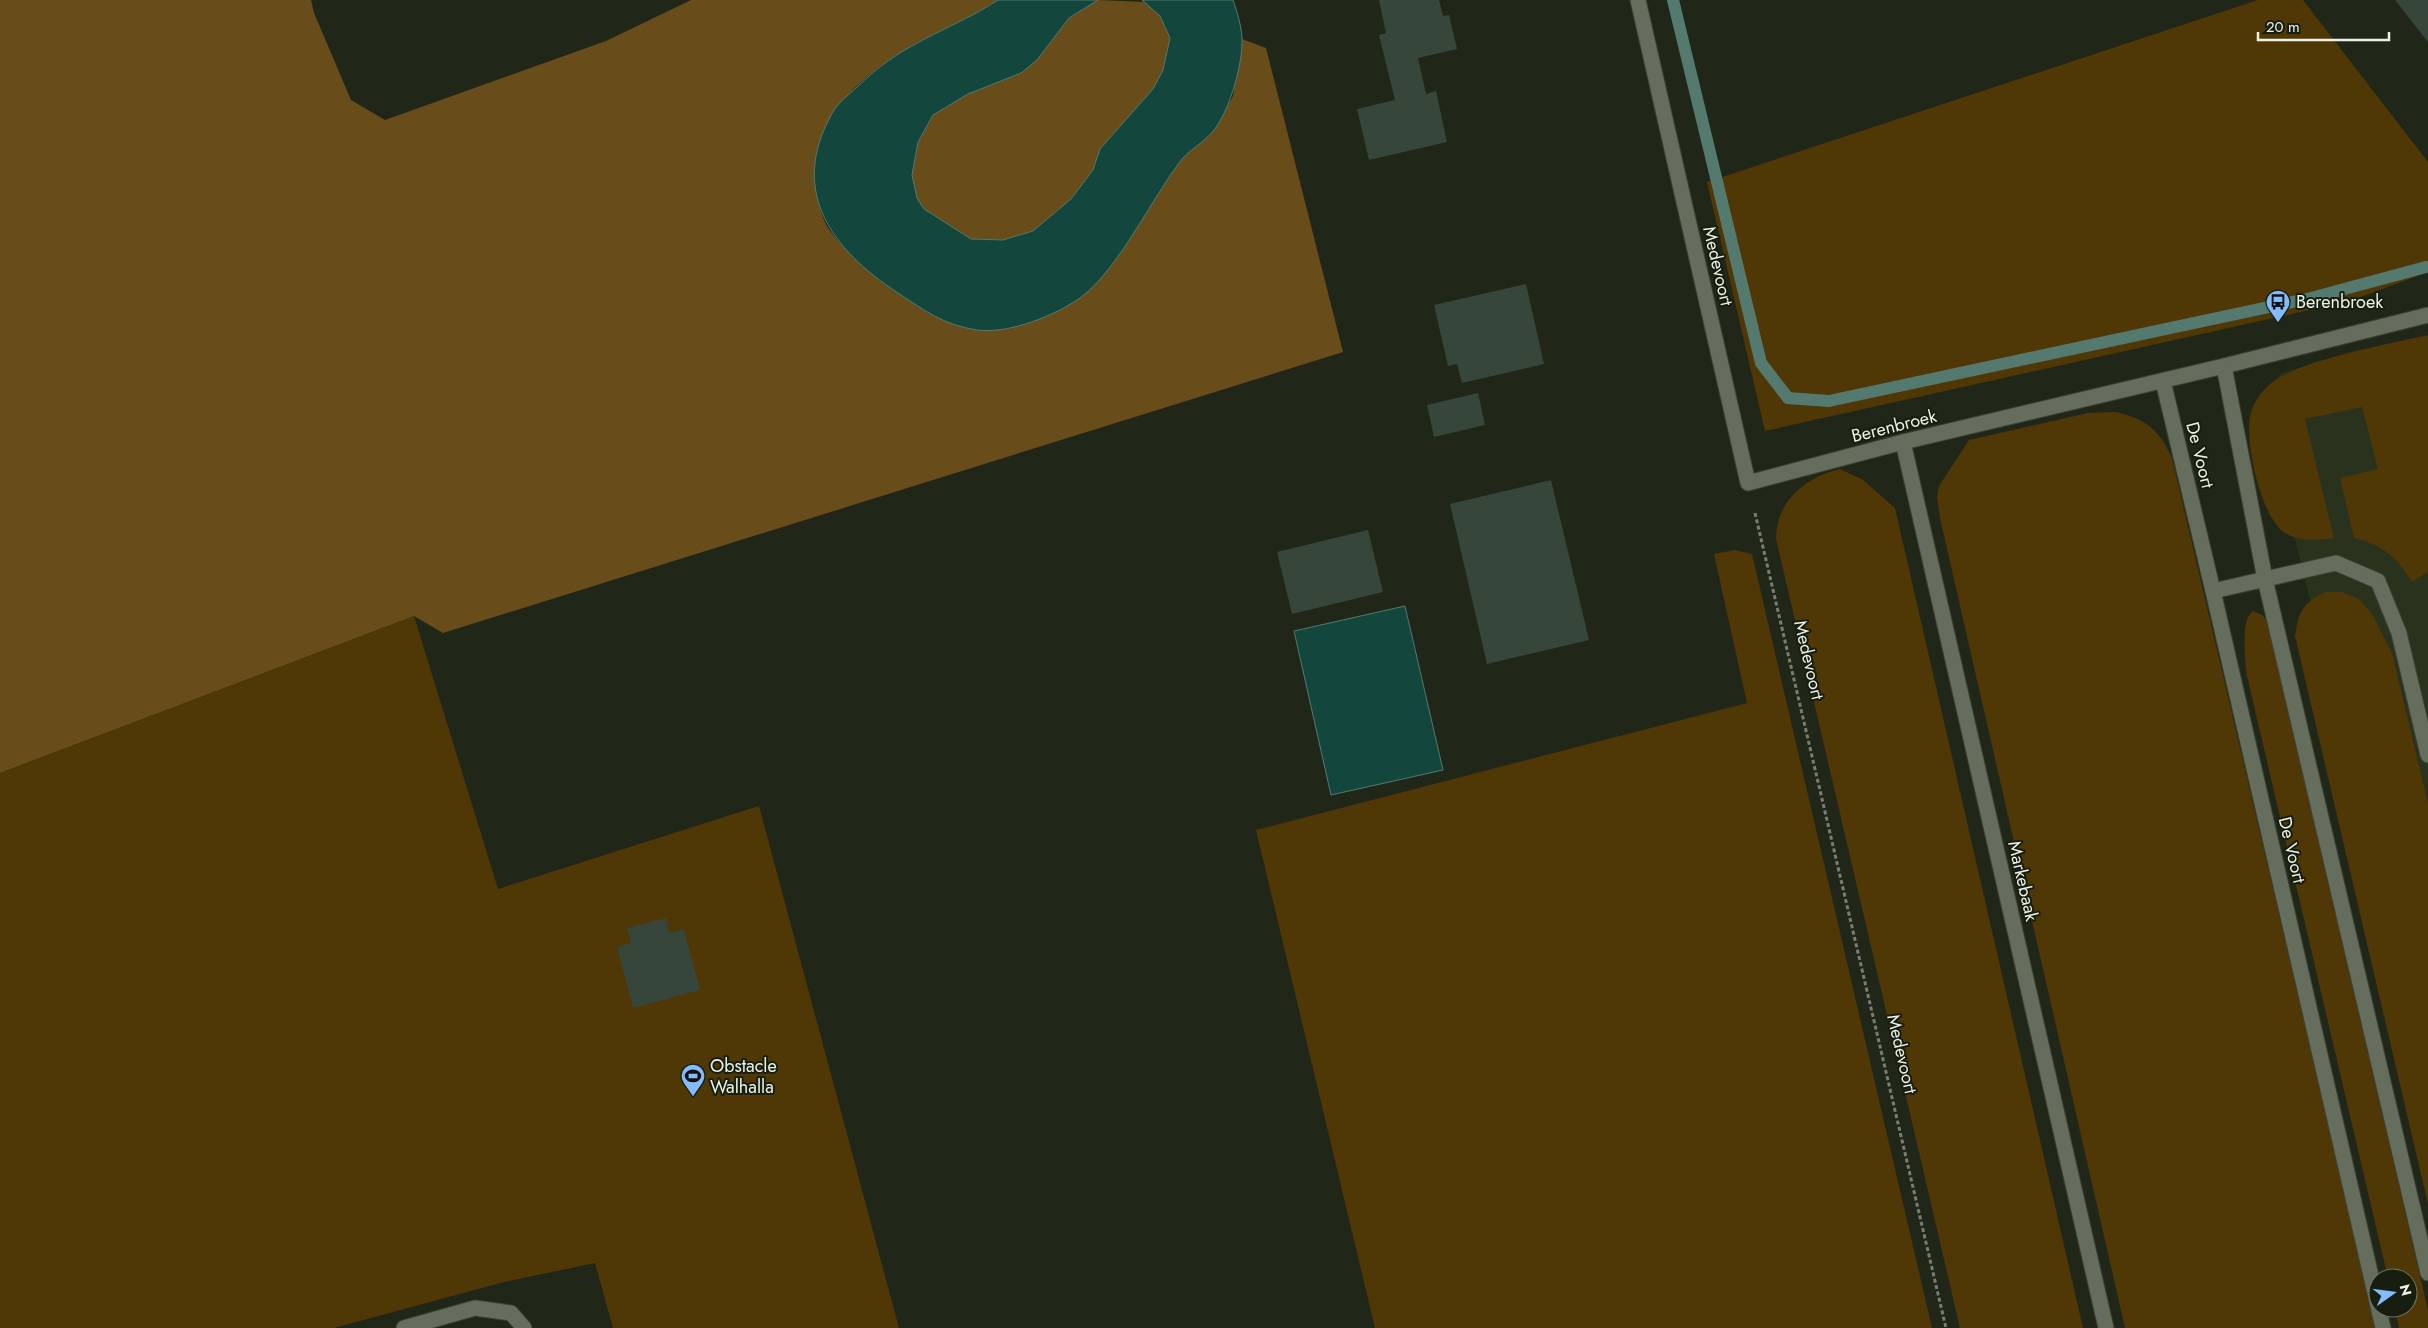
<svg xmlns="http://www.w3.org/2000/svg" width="2428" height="1328" font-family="Jost,sans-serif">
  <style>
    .built { fill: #29321d }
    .green { fill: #503706 }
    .forest { fill: #684c1a }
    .water { fill: #13473d; stroke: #547a70 }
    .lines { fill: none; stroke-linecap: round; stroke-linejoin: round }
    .stream { stroke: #547a70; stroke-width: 12 }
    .building { fill: #36463a }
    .minor-casing { stroke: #3c4236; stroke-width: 17 }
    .tertiary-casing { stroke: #3c4236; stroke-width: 17 }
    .path { stroke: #787e71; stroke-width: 3; stroke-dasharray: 4 2.5; stroke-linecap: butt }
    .minor { stroke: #656d5c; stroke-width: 15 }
    .tertiary { stroke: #656d5c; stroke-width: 15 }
    .labels { text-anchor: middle; stroke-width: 4; stroke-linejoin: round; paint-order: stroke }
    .street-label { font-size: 18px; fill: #edf2e8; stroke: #171e0f }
    .poi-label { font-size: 18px; fill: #edf2e8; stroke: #171e0f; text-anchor: start }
  </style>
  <rect width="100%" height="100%" fill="#212718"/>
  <!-- built -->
  <path class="built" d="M2428,337V1074L2261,403L2281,373Z"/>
  <!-- green -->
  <path class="green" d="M2258,0H2303L2428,162V272L2350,301L1765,431L1707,182Z
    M2428,335V572L2412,582C2396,556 2384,546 2354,538L2340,478L2378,469L2362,407L2305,419L2334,538C2318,540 2299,542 2285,533C2261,518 2245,443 2250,417C2252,404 2260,393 2269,385C2296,360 2390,344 2428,335Z
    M2115,412C2146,419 2159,429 2172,458L2376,1328H2125L1940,518L1937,498L1939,486L1969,440L2088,413Z
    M1840,469L1863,480L1895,508L2083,1328H1960L1776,539C1776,501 1806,477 1840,469Z
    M1735,550L1752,554L1932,1328H1375L1256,830L1747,703L1714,554Z
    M2325,592H2342L2359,599L2372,614L2392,653L2428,803V1204L2295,636C2299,611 2302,604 2325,592Z
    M2253,611L2262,615L2267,620L2428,1310V1328H2399L2395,1308H2408V1278H2388L2247,676C2245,662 2240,619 2253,611Z
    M414,616L498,889L759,806L899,1328H613L595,1263L504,1282L334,1328H0V773Z"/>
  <!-- forest -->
  <path class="forest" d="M0,0H311L314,13L351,100L385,120L606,41L691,0H998C971,18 939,30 910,47C862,74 806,124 816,186C818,201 821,219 831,232C843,249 868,268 883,283L1154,200L1180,160L1214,130L1233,96L1242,39L1266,48L1343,352L443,633L414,616L0,773Z
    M1098,0L1146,2L1160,16L1170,38L1163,70L1153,89L1100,149L1093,170L1071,199L1051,218L1033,231L1003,240L971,239L924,209L917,198L912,175L918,142L933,115L968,94L1021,73L1037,60L1069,18Z"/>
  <!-- water -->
  <path class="water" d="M998,0H1098L1069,18L1037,60L1021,73L968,94L933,115L918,142L912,175L917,198L924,209L971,239L1003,240L1033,231L1071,199L1093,170L1100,149L1153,89L1163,70L1170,38L1160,16L1142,0H1233C1237,12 1241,24 1242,38C1243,63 1230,110 1214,130C1204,143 1188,150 1179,163C1149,203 1114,278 1074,302C1048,318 1007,334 977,330C944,325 925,311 898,293C829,248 786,187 836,107C841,101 848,95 854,90C870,74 891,57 912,46C940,30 971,18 998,0Z
    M1405,606L1443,770L1331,795L1294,631Z"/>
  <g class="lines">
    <!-- stream -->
    <path class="stream" d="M1673,0L1761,363L1788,398L1829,401L2311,298L2426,267"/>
  </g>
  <!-- building -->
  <path class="building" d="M1379,0H1439L1443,16L1449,15L1457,49L1418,58L1426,94L1436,91L1447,142L1369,160L1357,109L1395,100L1379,35L1386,33Z
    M2395,0H2428V42Z
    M1526,284L1544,364L1462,383L1457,364L1448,366L1434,305Z
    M1478,393L1485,425L1434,437L1427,405Z
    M1551,480L1589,640L1487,664L1450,504Z
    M1368,530L1383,592L1292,614L1277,552Z
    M666,918L669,933L684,929L700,990L633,1008L617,947L631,943L627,928Z"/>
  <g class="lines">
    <defs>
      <path id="minor" d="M2224,366L2428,315
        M1903,442L2106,1328
        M2213,591L2336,563L2378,581L2399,633L2428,755
        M404,1328L475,1308L511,1313L524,1328"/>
      <path id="tertiary" d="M1638,0L1748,483L1903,442L2224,366L2265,579L2428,1273
        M2163,381L2213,591L2383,1328"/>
    </defs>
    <!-- minor casing -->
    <use href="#minor" class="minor-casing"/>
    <!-- tertiary casing -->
    <use href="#tertiary" class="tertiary-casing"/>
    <!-- path -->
    <path class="path" d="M1755,513L1946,1328"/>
    <!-- minor -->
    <use href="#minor" class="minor"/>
    <!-- tertiary -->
    <use href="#tertiary" class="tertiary"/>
  </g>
  <!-- icons -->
  <defs>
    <symbol id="bus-pin" viewBox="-11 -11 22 30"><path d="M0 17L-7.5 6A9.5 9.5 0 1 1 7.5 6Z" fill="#84bcfb" stroke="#171e0f"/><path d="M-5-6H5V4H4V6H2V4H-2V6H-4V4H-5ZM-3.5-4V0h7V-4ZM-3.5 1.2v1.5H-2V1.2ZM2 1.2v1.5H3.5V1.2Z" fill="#111"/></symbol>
    <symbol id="stadium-pin" viewBox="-11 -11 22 30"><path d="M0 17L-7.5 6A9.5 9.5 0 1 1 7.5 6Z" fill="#84bcfb" stroke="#171e0f"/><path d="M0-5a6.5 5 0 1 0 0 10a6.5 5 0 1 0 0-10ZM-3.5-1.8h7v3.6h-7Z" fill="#111"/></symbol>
  </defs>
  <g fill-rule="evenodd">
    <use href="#bus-pin" x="2264" y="288" width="28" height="38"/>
    <use href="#stadium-pin" x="679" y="1062" width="28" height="38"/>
  </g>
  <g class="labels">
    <!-- street labels -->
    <g class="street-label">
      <text transform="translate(1718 266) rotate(77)" y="6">Medevoort</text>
      <text transform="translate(1894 426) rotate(-14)" y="6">Berenbroek</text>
      <text transform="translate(2200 455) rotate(76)" y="6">De Voort</text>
      <text transform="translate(1809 660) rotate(77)" y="6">Medevoort</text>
      <text transform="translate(2292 850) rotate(77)" y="6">De Voort</text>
      <text transform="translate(2023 881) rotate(77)" y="6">Markebaak</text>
      <text transform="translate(1902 1054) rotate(77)" y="6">Medevoort</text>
    </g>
    <!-- poi labels -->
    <g class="poi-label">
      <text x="2296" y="308">Berenbroek</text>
      <text x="710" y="1072">Obstacle<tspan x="710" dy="21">Walhalla</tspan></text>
    </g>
  </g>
  <!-- north arrow -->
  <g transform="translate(2393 1293) rotate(76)"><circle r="24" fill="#171e0f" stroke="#6d7366"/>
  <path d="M0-4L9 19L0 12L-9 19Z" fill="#84bcfb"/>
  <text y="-8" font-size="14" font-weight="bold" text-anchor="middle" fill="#edf2e8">N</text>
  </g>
  <!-- scale -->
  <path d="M2258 32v8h131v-8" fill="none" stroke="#edf2e8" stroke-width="2.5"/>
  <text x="2266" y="32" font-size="15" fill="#edf2e8" stroke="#171e0f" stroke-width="4" paint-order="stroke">20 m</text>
</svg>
